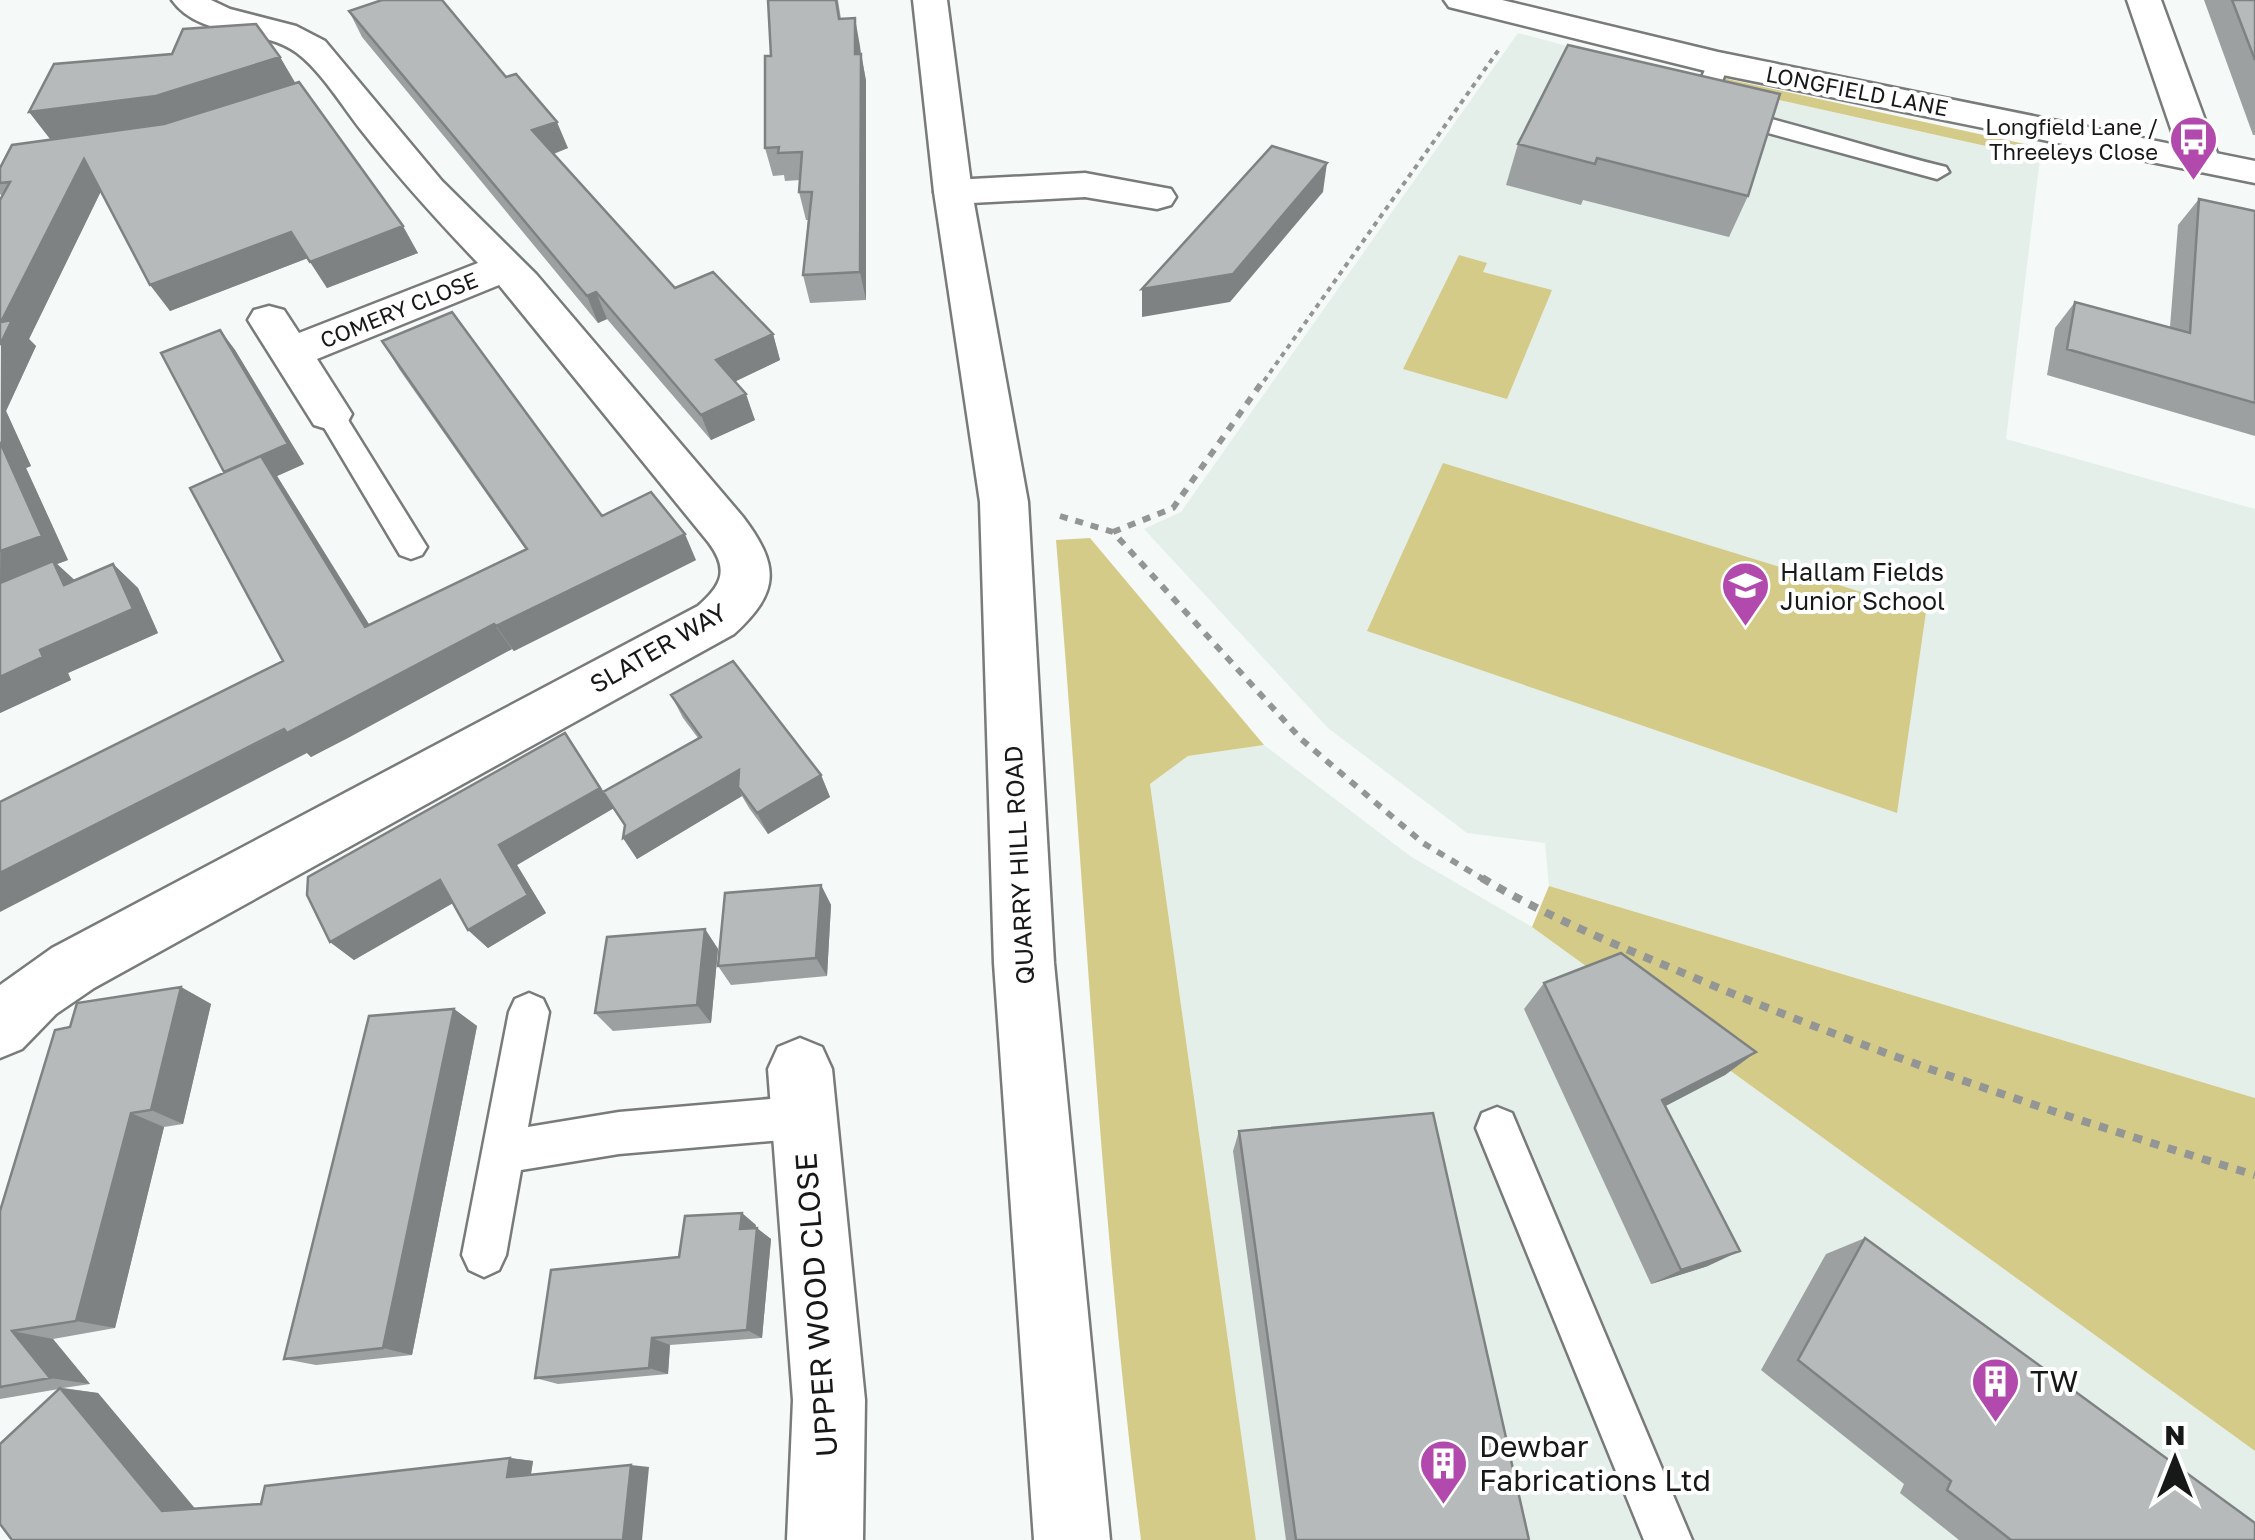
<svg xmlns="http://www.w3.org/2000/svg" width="2255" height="1540" font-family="'Golos Text',sans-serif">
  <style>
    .built { fill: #e4efea }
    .green { fill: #d5cb89 }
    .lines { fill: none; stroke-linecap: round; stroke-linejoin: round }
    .lane-casing { stroke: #787b7a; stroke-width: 5 }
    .street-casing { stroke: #787b7a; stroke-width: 5 }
    .secondary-casing { stroke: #787b7a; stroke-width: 5 }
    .path-far2 { stroke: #939695; stroke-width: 4; stroke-dasharray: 5 5; stroke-linecap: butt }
    .path-far1 { stroke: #939695; stroke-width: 6; stroke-dasharray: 8 8; stroke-linecap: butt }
    .path { stroke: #939695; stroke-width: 8; stroke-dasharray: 9 9; stroke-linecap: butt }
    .lane { fill: #fff; fill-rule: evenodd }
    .street { fill: #fff; fill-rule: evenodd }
    .secondary { fill: #fff; fill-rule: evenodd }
    .wall { fill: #9da0a0 }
    .shaded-wall { fill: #7f8282 }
    .building { fill: #b6baba; stroke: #7f8282; stroke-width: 2.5 }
    .labels { text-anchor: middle; stroke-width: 8; stroke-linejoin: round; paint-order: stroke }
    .far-street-label { font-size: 22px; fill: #171918; stroke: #fff }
    .far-poi-label { font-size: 22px; fill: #171918; stroke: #fff; text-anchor: end }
    .poi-label { font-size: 25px; fill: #171918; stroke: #fff; text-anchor: start }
    .street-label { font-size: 25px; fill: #171918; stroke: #fff }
    .near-street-label { font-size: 30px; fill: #171918; stroke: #fff }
    .near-poi-label { font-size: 30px; fill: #171918; stroke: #fff; text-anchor: start }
  </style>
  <rect width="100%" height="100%" fill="#f5f9f7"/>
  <!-- built -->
  <path class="built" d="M1518,33L1720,87L2040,158L2006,439L2255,509V1098L1549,886L1545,843L1467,833L1328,728L1144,529L1181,512Z
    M1264,745L1410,856L1532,927L2255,1451V1540H1256L1150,784L1188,756Z"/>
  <!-- green -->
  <path class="green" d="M1723,78L2039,147L2040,158L1720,87Z
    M1459,255L1487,263L1483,272L1552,290L1507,399L1403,369Z
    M1443,463L1926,612L1897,813L1367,631Z
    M1090,538L1264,745L1188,756L1150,784L1256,1540H1141C1099,1208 1084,873 1056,540Z
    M1549,886L2255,1098V1451L1532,927Z"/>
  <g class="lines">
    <defs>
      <path id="lane" d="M1718,56L1729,63L1721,84L1728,102L1740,111C1810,128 1876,150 1946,167L1949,172L1937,179L1724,121L1706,105L1699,84L1710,58Z
        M330,404L340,407L422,539L427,547L422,555L411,559L400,555L316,414L320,407Z
        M529,993L543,999L549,1012L528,1127L619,1112L804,1096L819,1102L825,1117L819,1132L804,1138L619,1154L521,1170L506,1255L499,1270L484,1277L469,1270L462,1255L509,1012L515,999Z
        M1497,1107L1512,1113L1692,1540H1644L1476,1128L1482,1113Z"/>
      <path id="street" d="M172,0H211L230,9L296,26L325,41L442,181L536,274L743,517C780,566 780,592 734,634L94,988L56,1014L22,1049L0,1058V985L52,948L698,606C722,585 729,570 709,543L499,285L317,359L352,414L346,425L330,430L314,425L248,320L254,310L269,306L284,310L299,333L478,263C437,220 398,177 361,130C342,106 322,72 297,53C261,26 200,40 172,0Z
        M2127,0H2161L2220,161L2214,169L2201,172L2188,169L2182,161Z
        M1085,173L1171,189L1176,197L1171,205L1157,209L1085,197L953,204L939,200L934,192L939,184L953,180Z
        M800,1038L822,1047L832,1069L865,1400L863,1540H787L793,1400L768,1069L778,1047Z"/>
      <path id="secondary" d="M913,0H947L972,192L1028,502L1054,963L1110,1540H1034L994,963L980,502L934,192Z
        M1444,0H1502L1718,52L2255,161V183L1718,74L1449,7Z"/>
    </defs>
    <!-- lane casing -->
    <use href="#lane" class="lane-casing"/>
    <!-- street casing -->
    <use href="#street" class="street-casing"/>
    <!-- secondary casing -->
    <use href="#secondary" class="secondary-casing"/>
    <!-- path-far2 -->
    <path class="path-far2" d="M1264,381L1500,48"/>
    <!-- path-far1 -->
    <path class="path-far1" d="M1060,516L1113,532L1301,739L1423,843L1486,881
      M1113,532L1173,508L1265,378"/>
    <!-- path -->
    <path class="path" d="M1482,878C1552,920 1627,949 1702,981C1883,1057 2068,1118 2255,1175"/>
    <!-- lane -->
    <use href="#lane" class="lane"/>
    <!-- street -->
    <use href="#street" class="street"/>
    <!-- secondary -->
    <use href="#secondary" class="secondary"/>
  </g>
  <!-- wall -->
  <path class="wall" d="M768,0H838L841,19L860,46L866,81V300L810,303L803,275L808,220H806L799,192L800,180L785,181L784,175L773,176L765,148L771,56Z
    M2204,0H2255V135H2253Z
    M349,11L506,77L568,148L554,154L675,288L773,334L780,360L735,381L755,420L711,440L607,319L598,323L362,37Z
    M1568,45L1748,196L1729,237L1583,200L1581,205L1506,185L1518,144Z
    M280,57L295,84L418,253L327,288L308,258L170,311L101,191L29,339L36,346L6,411L31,466L26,468L68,560L57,564L74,580L113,564L138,588L158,633L68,673L71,680L0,713L2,196L0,194V168L167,123L50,139Z
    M2199,199L2255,211V436L2047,375L2055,328L2075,302L2170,327L2178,225Z
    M220,330L235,350L304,464L277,476L369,624L526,550L399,369L382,341L602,516L696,560L514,651L512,649L311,757L307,753L283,661L225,472Z
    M671,695L821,775L830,797L768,834L749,808L742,796L637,859L623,838L625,825L614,808L517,865L546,913L488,948L468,930L453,903L354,960L330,942L580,755L604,792L698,738L683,718Z
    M821,885L831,905L827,976L731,985L718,966Z
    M705,929L718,949L711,1023L613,1031L595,1013Z
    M1544,983L1756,1052L1725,1075L1665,1106L1708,1266L1651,1284L1524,1009Z
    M181,987L211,1004L183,1124L164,1127L115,1328L53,1339L90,1384L63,1388L98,1393L195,1509L261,1504L510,1458L533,1461L531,1475L649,1467L12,1540L59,1389L0,1399V1211L70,1027Z
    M454,1009L477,1026L412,1355L316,1365L284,1359Z
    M1239,1131L1529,1540H1286L1233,1151Z
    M756,1225L755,1228L771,1239L762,1338L670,1345L668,1374L558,1384L535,1378L679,1257Z
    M1865,1238L2255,1540H1959L1900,1493L1904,1484L1761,1370L1826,1254Z"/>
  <!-- shaded-wall -->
  <path class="shaded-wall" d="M855,18L860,46V82L855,54Z
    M861,54L866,81V300L860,272Z
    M280,57L296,84L174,122L50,139L29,112Z
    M557,122L568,148L544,157L532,130Z
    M84,159L104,185L29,339L36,346L6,411L31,466L26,468L68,560L57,564L80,585H0L1,322Z
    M1327,163L1323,192L1230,302L1142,317V289Z
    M403,226L418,253L327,288L310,262Z
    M291,232L308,258L170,311L150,285Z
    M596,292L607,319L598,323L587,296Z
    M220,330L235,350L304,464L277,476L386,652L241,491Z
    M773,334L780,360L726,386L716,360Z
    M746,394L755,420L711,440L701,415Z
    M685,534L696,560L514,651L496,626Z
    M113,564L138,588L158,633L68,673L71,680L0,713V677L40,650Z
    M494,624L512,649L348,738L311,757L307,753L0,912V873Z
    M565,733L614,808L517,865L546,913L488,948L468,930L499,845Z
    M739,770L738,787L742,796L637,859L623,838Z
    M821,775L830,797L768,834L757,813Z
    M440,880L460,899L354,960L330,942Z
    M821,885L831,905L827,976L816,958Z
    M705,929L718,949L711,1023L697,1005Z
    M181,987L211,1004L183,1124L151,1110Z
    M454,1009L477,1026L412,1355L383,1348Z
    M1756,1052L1725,1075L1635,1122L1662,1100Z
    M131,1113L164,1127L115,1328L76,1321Z
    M742,1213L756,1225L754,1240L740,1229Z
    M757,1228L771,1239L762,1338L747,1330Z
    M1740,1251L1708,1266L1651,1284L1681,1270Z
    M12,1331L53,1339L90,1384L50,1378Z
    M652,1338L670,1345L668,1374L649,1368Z
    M60,1388L98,1393L198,1512L162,1511Z
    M510,1458L533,1461L530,1479L507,1477Z
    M631,1465L649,1467L642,1540H623Z"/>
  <!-- building -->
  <path class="building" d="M382,0H442L506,77L516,74L557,122L532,130L675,288L713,272L773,334L716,360L746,394L701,415L596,292L587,296L349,11Z
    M768,0H836L839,19L855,18V54H861L860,272L803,275L812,192H799L802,152L778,153L779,147L765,148V56H771Z
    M2232,0H2255V60Z
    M256,24L280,57L156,96L29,112L54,64L172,54L183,29Z
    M1568,45L1780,94L1748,196L1597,158L1595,164L1518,144Z
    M299,82L403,226L310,262L291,232L150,285L84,159L1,322L12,320L0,345V200L10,182L0,183V168L12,145L164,124Z
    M1272,146L1327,163L1233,274L1142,289Z
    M2199,199L2255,211V403L2067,349L2075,302L2190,333Z
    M452,312L602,516L651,492L685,534L496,626L494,624L287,733L284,729L0,873V802L283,661L190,488L261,456L365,627L527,549L382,341Z
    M220,330L288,444L224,472L161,353Z
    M0,442L42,536L0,551Z
    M53,561L64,585L113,564L133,609L40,650L43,657L0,677V583Z
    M733,661L821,775L757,813L738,787L739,770L623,838L625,825L603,792L701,737L671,695Z
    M565,733L600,788L499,845L528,895L468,930L440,880L330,942L307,895L308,877Z
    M821,885L816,958L718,966L725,893Z
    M705,929L697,1005L595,1013L607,937Z
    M1621,953L1756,1052L1662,1100L1740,1251L1681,1270L1544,983Z
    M181,987L151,1110L131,1113L76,1321L12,1331L50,1378L0,1387V1211L55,1030L70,1027L77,1003Z
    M454,1009L383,1348L284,1359L369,1016Z
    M1433,1113L1529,1540H1296L1239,1131Z
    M742,1213L740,1229L757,1228L747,1330L652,1338L649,1368L535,1378L551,1270L679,1257L685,1216Z
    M1865,1238L2255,1523V1540H2011L1947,1490L1951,1481L1798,1360Z
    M60,1388L162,1511L261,1504L265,1486L510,1458L507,1477L631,1465L623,1540H12L0,1524V1444Z"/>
  <!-- icons -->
  <defs>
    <symbol id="bus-pin" viewBox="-11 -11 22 30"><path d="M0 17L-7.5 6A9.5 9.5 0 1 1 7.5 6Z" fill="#b24aae" stroke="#fff"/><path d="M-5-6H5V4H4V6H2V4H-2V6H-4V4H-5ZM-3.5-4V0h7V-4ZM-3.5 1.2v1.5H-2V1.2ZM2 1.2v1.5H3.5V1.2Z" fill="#fff"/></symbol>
    <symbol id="school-pin" viewBox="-11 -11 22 30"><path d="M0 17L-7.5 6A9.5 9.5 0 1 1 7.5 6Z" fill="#b24aae" stroke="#fff"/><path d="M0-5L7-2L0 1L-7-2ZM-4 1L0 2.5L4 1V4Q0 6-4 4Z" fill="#fff"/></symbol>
    <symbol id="building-pin" viewBox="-11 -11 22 30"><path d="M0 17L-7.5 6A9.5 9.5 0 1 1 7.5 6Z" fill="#b24aae" stroke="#fff"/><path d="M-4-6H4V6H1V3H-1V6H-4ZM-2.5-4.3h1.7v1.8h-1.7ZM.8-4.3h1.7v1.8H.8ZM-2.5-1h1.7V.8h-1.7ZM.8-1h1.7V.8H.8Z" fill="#fff"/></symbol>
  </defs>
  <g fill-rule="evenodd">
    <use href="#bus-pin" x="2166" y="112" width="55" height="75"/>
    <use href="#school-pin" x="1718" y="558" width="55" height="75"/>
    <use href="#building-pin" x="1968" y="1354" width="55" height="75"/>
    <use href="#building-pin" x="1416" y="1436" width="55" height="75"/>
  </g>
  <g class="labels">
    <!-- far-street labels -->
    <g class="far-street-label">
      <text transform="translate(1857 91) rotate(11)" y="8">LONGFIELD LANE</text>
      <text transform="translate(399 310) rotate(-22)" y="8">COMERY CLOSE</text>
    </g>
    <!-- far-poi labels -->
    <g class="far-poi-label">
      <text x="2158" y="135">Longfield Lane /<tspan x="2158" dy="25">Threeleys Close</tspan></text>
    </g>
    <!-- poi labels -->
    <g class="poi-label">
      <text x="1780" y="581">Hallam Fields<tspan x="1780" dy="29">Junior School</tspan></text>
    </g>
    <!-- street labels -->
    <g class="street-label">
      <text transform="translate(658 648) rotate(-30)" y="9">SLATER WAY</text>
      <text transform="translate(1019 865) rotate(-93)" y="9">QUARRY HILL ROAD</text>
    </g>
    <!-- near-street labels -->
    <g class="near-street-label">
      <text transform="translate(817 1305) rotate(-94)" y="10">UPPER WOOD CLOSE</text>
    </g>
    <!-- near-poi labels -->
    <g class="near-poi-label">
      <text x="2030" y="1392">TW</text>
      <text x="1479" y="1457">Dewbar<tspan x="1479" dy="34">Fabrications Ltd</tspan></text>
    </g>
  </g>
  <!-- north arrow -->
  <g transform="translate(2175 1460)" stroke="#ffffff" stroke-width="8" paint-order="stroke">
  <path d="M0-8L18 38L0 25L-18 38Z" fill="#171918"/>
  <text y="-15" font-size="28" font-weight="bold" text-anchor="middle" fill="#171918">N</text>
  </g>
</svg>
